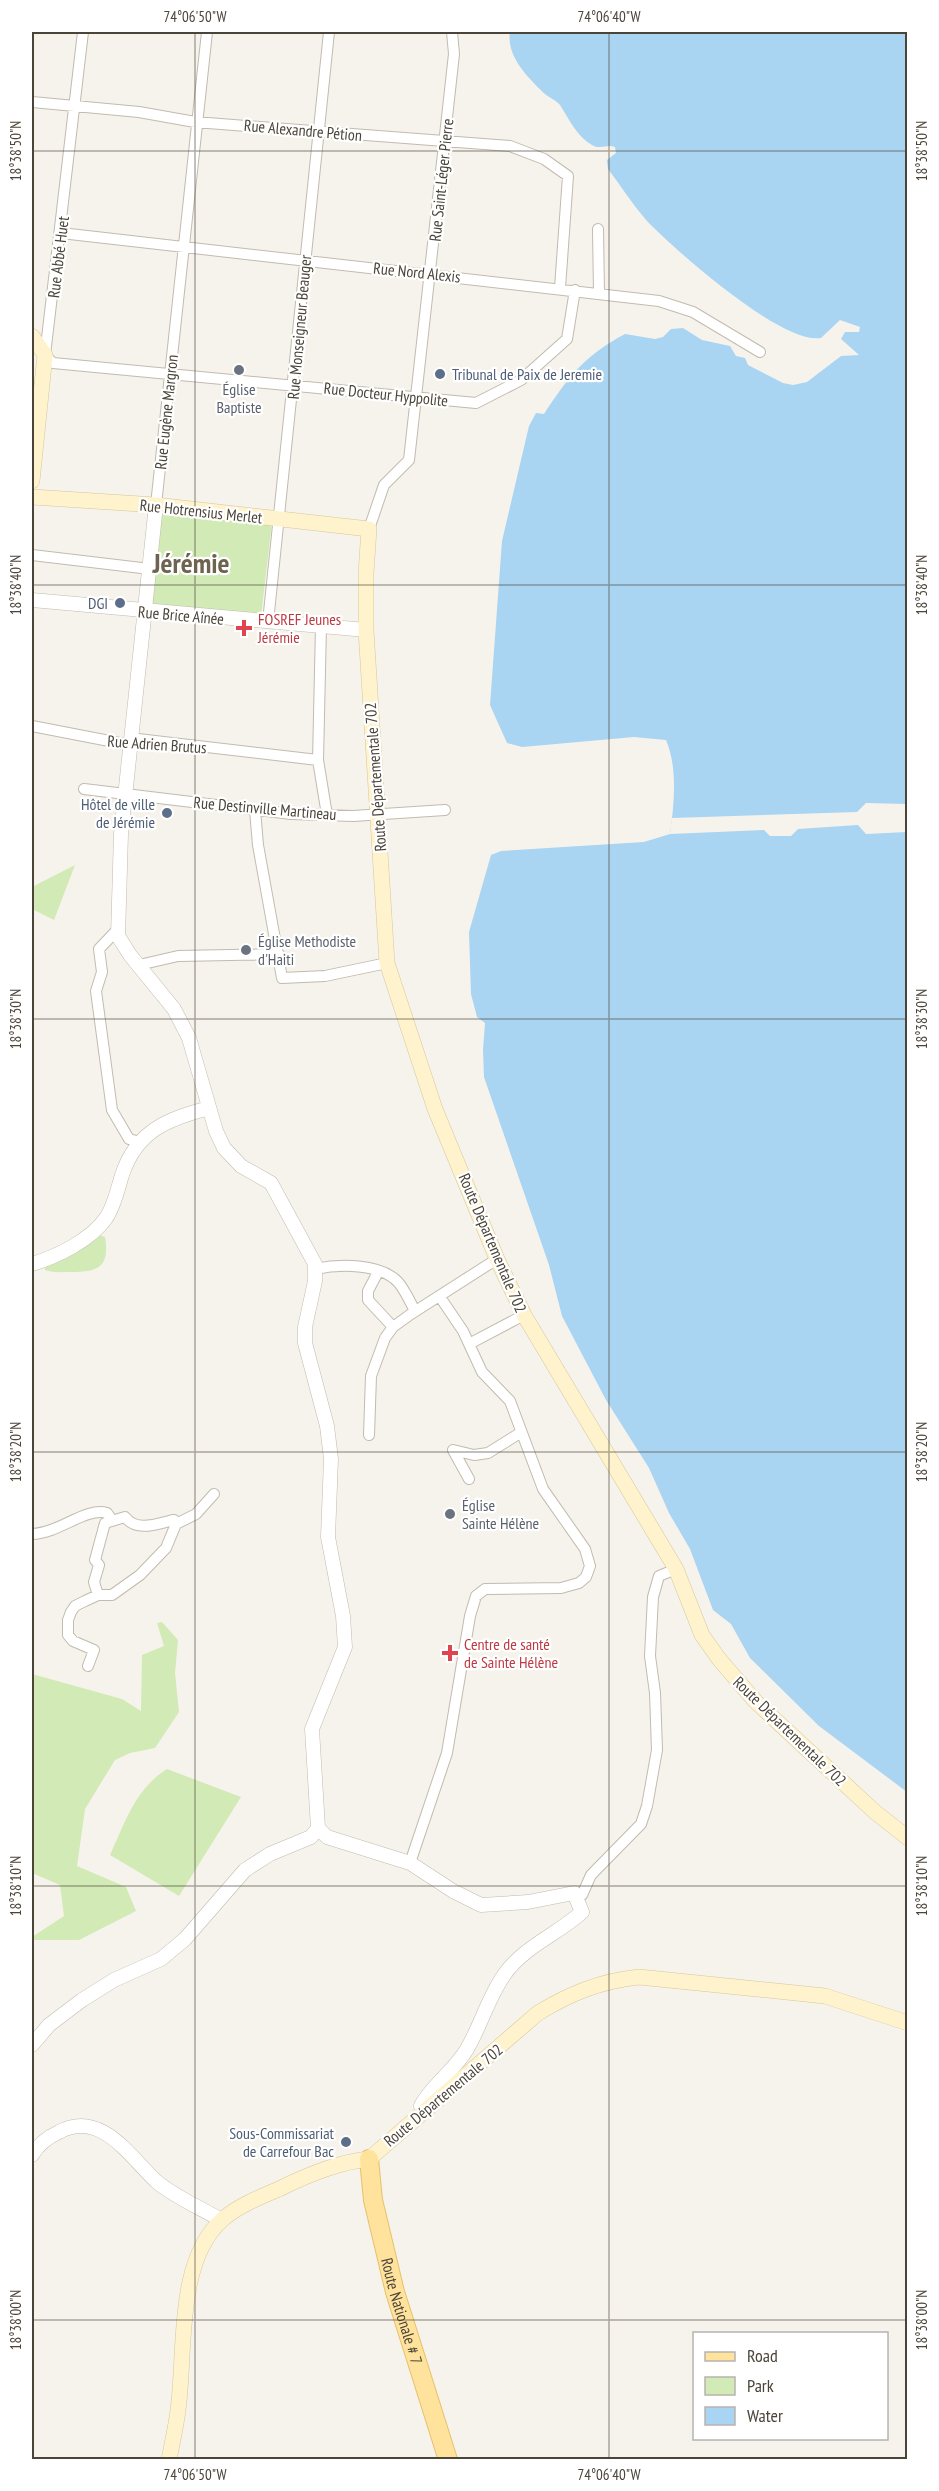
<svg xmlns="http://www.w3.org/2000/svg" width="939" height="2491" font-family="'PT Sans Narrow',sans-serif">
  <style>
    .green { fill: #d2eab5 }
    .water { fill: #a9d4f2 }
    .pier { fill: #f6f3ec }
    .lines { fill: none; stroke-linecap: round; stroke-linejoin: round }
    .minor-casing { stroke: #c2bbae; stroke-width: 12 }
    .tertiary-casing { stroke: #c2bbae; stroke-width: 15 }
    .secondary-casing { stroke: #d6c79b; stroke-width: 16 }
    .primary-casing { stroke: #e6c16a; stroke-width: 20 }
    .minor { stroke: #fff; stroke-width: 10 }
    .tertiary { stroke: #fff; stroke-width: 14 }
    .secondary { stroke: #fff3cd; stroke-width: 15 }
    .primary { stroke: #ffe39c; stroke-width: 18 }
    .ticks { fill: none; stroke: #4b4439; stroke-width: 1.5; stroke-opacity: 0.45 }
    .worship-dot { fill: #6b7280; stroke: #fff; stroke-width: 2 }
    .service-dot { fill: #5c6f8a; stroke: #fff; stroke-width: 2 }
    .health-dot { fill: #e0444e; stroke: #fff; stroke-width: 2 }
    .labels { text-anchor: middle; stroke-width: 4.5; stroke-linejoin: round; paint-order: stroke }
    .street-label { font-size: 16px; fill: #4b4439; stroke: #fff }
    .service-label { font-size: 16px; fill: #4e5e75; stroke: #fff; text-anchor: end }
    .worship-label { font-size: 16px; fill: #5b616d; stroke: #fff; text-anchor: start }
    .health-label { font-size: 16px; fill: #be3a42; stroke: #fff; text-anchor: start }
    .town-label { font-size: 28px; font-weight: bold; fill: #6e6250; stroke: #fff }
    .neatline { fill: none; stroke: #4b4439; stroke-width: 2 }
    .ticks-label { font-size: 15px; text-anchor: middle; fill: #4b4439 }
  </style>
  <rect width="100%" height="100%" fill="#f6f3ec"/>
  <!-- green -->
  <path class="green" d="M161,510L272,522L261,616L151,607Z
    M75,865L54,920L32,909V887Z
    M99,1235L105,1237C110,1268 98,1272 70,1272C61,1272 53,1273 45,1270L44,1265Z
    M162,1622L178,1640L175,1673L179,1712L155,1748L130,1753L115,1760L85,1809L77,1866L126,1887L136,1911L79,1940H32V1937L64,1916L60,1885L32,1873V1674L122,1699L141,1711L142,1655L164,1646L157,1623Z
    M167,1769L241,1797L179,1896L110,1855C125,1823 135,1789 167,1769Z"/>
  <!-- water -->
  <path class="water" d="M510,32H907V1792L819,1726L750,1658L731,1624L713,1610L690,1549L669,1513L649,1468L606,1400L562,1316L549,1265L484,1077L483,1050L485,1023L477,1017L471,994L469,932L491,855L501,851L644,842L670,834C674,805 678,768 666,740L634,737L522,747L507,743L490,705L502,541L529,426L536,413L544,414C569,376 584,356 625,334L655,339L663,337L671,329L683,328L702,340L730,346L736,356L745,358L748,365L783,383L793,385L807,382L841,356L859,355L841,339L845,332H859L860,327L840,320L821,338C782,345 675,250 647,221C633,205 621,186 608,169L607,160L616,153L615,147C607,144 601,150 592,145C577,137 569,119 560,105C556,100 550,98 545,94C528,78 506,56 510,32Z"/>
  <!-- pier -->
  <path class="pier" d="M866,803L907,804V832L866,834L858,825L798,829L791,836H770L764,830L670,834L672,818L857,812Z"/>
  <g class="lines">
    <defs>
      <path id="minor" d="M83,32L45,355L53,363L476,403L521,380L567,339L575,290
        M32,102L139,112L195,122L510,146L544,159L568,176L560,288
        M598,229L599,292
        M61,233L659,301L693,312L760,352
        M156,505L207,32
        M369,529L384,485L409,460L454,54L452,32
        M32,555L150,569
        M268,622L329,32
        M321,626L318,760L327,815
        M32,726L130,745L138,739L318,760
        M84,789L291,814L353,816L445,810
        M255,810L258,845L282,978L325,976L387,963
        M117,930L99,949L102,972L96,991L112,1110L129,1139L140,1142
        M139,965L178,956L279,954
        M315,1269C339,1264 380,1263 398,1282C405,1290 410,1302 415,1311
        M378,1272L368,1291V1300L393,1327
        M469,1344L524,1315
        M369,1435L371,1376L385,1338L393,1327L411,1314L497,1259
        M469,1479L453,1450L474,1455L488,1453L520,1433
        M32,1534C60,1533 85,1507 107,1513L112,1520
        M98,1595L94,1582L99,1565L95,1560L105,1523L125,1517C137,1533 159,1523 174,1520L178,1523
        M88,1666L94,1650L73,1641L68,1635V1620L71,1612L75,1606L85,1601L98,1595H112L140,1575L166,1548L176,1524L196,1514L214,1494
        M410,1863L447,1753L470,1616L476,1596L485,1589L561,1588L579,1583L586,1577L590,1566L585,1549L543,1489L510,1401L482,1372L463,1331L440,1297
        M574,1893L582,1895L591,1875L641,1824L647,1806L657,1750L655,1693L650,1656L653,1597L659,1576L676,1569"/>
      <path id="tertiary" d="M32,600L366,630
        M32,1264C56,1257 91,1240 106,1218C114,1207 118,1188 122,1175C137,1130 168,1119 209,1108
        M318,1828L327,1837L410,1863L453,1891L481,1905L528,1902L574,1893L582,1912C558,1934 523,1947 504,1975C488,1998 481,2025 467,2049C455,2070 430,2087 421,2106L424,2110
        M32,2045L49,2025L82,2000L114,1980L161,1959L185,1939L245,1870L270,1854L311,1837L318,1828L312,1729L345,1647L343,1616L328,1537L331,1459L327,1426L305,1343V1327L315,1281V1264L271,1183L241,1166L224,1148L216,1131L189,1038L174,1009L130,955L118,936L121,834L156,505
        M32,2155C38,2145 48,2137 59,2132C101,2109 130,2157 157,2182C175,2197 201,2208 221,2220"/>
      <path id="secondary" d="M32,336L45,355L32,481
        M32,497L156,505L369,529L366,573V630L387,963L435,1109L497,1259L524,1315L676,1569L702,1635L719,1659L756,1702L875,1812L908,1838
        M169,2460C172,2443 176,2427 178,2410C186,2354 175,2260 223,2219C238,2206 260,2197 279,2189C307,2175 338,2162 369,2159L538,2013C571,1993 601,1981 639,1977L825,1996L908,2023"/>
      <g id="primary">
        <path id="s1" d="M369,2159L373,2200L395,2292L448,2460"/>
      </g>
    </defs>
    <!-- minor casing -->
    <use href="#minor" class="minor-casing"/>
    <!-- tertiary casing -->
    <use href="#tertiary" class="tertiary-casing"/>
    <!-- secondary casing -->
    <use href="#secondary" class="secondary-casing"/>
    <!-- primary casing -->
    <use href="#primary" class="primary-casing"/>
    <!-- minor -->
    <use href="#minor" class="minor"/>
    <!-- tertiary -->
    <use href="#tertiary" class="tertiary"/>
    <!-- secondary -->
    <use href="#secondary" class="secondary"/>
    <!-- primary -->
    <use href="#primary" class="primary"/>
  </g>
  <!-- ticks -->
  <path class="ticks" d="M195,32V2460M609,32V2460M32,151H908M32,585H908M32,1019H908M32,1452H908M32,1886H908M32,2320H908"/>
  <!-- markers -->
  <g class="worship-dot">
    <circle cx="239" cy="370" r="6"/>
    <circle cx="246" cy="950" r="6"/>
    <circle cx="450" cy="1514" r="6"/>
  </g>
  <g class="service-dot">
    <circle cx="440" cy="374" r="6"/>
    <circle cx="120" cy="603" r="6"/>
    <circle cx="167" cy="813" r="6"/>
    <circle cx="346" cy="2142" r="6"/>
  </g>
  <g class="health-dot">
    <path d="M241 619h6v6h6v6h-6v6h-6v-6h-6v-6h6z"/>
    <path d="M447 1644h6v6h6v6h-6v6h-6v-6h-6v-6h6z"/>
  </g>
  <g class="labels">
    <!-- street labels -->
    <g class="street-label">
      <text transform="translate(303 130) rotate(5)" y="6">Rue Alexandre Pétion</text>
      <text transform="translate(441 180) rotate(-84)" y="6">Rue Saint-Léger Pierre</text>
      <text transform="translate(58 257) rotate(-83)" y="6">Rue Abbé Huet</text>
      <text transform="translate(417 272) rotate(6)" y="6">Rue Nord Alexis</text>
      <text transform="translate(299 327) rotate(-85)" y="6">Rue Monseigneur Beauger</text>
      <text transform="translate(386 394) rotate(6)" y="6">Rue Docteur Hyppolite</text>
      <text transform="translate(166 412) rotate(-84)" y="6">Rue Eugène Margron</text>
      <text transform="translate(201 511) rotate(6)" y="6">Rue Hotrensius Merlet</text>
      <text transform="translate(181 615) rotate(5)" y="6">Rue Brice Aînée</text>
      <text transform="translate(157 744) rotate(4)" y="6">Rue Adrien Brutus</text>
      <text transform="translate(375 777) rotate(-94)" y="6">Route Départementale 702</text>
      <text transform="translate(265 808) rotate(5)" y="6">Rue Destinville Martineau</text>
      <text transform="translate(493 1243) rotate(67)" y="6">Route Départementale 702</text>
      <text transform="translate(790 1731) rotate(44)" y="6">Route Départementale 702</text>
      <text transform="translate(443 2095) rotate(-40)" y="6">Route Départementale 702</text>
      <text dy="6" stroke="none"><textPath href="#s1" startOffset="156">Route Nationale # 7</textPath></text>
    </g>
    <!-- service labels -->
    <g class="service-label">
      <text x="452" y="380" text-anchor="start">Tribunal de Paix de Jeremie</text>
      <text x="108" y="609">DGI</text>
      <text x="155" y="810">Hôtel de ville<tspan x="155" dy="18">de Jérémie</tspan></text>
      <text x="334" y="2139">Sous-Commissariat<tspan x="334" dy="18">de Carrefour Bac</tspan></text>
    </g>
    <!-- worship labels -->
    <g class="worship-label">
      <text x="239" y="395" text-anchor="middle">Église<tspan x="239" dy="18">Baptiste</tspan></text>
      <text x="258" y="947">Église Methodiste<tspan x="258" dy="18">d'Haiti</tspan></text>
      <text x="462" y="1511">Église<tspan x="462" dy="18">Sainte Hélène</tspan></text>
    </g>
    <!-- health labels -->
    <g class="health-label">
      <text x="258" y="625">FOSREF Jeunes<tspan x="258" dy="18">Jérémie</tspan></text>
      <text x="464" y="1650">Centre de santé<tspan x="464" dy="18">de Sainte Hélène</tspan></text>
    </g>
    <!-- town labels -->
    <g class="town-label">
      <text x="191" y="573">Jérémie</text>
    </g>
  </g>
  <!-- border -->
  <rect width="939" height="2491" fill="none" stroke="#ffffff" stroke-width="66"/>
  <!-- legend -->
  <rect x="693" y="2332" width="195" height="108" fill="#ffffff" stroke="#b7b4b0" stroke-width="1.5"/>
  <rect x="705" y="2352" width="30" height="9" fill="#ffe39c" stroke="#b7b4b0" stroke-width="1.5"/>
  <text x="747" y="2362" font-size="18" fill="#4b4439">Road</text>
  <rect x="705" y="2377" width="30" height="18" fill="#d2eab5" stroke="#b7b4b0" stroke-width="1.5"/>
  <text x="747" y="2392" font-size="18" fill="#4b4439">Park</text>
  <rect x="705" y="2407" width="30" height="18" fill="#a9d4f2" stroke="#b7b4b0" stroke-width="1.5"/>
  <text x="747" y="2422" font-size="18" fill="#4b4439">Water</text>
  <rect x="33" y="33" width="873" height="2425" class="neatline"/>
  <g class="ticks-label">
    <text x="195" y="22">74°06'50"W</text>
    <text x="609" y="22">74°06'40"W</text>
    <text transform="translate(16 151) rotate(-90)" y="5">18°38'50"N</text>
    <text transform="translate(922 151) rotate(-90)" y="5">18°38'50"N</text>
    <text transform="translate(16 585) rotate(-90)" y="5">18°38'40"N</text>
    <text transform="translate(922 585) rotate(-90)" y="5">18°38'40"N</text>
    <text transform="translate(16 1019) rotate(-90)" y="5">18°38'30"N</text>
    <text transform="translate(922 1019) rotate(-90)" y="5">18°38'30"N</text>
    <text transform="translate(16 1452) rotate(-90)" y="5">18°38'20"N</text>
    <text transform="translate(922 1452) rotate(-90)" y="5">18°38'20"N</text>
    <text transform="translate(16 1886) rotate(-90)" y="5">18°38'10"N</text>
    <text transform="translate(922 1886) rotate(-90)" y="5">18°38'10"N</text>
    <text transform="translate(16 2320) rotate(-90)" y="5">18°38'00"N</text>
    <text transform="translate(922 2320) rotate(-90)" y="5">18°38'00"N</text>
    <text x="195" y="2480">74°06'50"W</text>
    <text x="609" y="2480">74°06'40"W</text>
  </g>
</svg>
